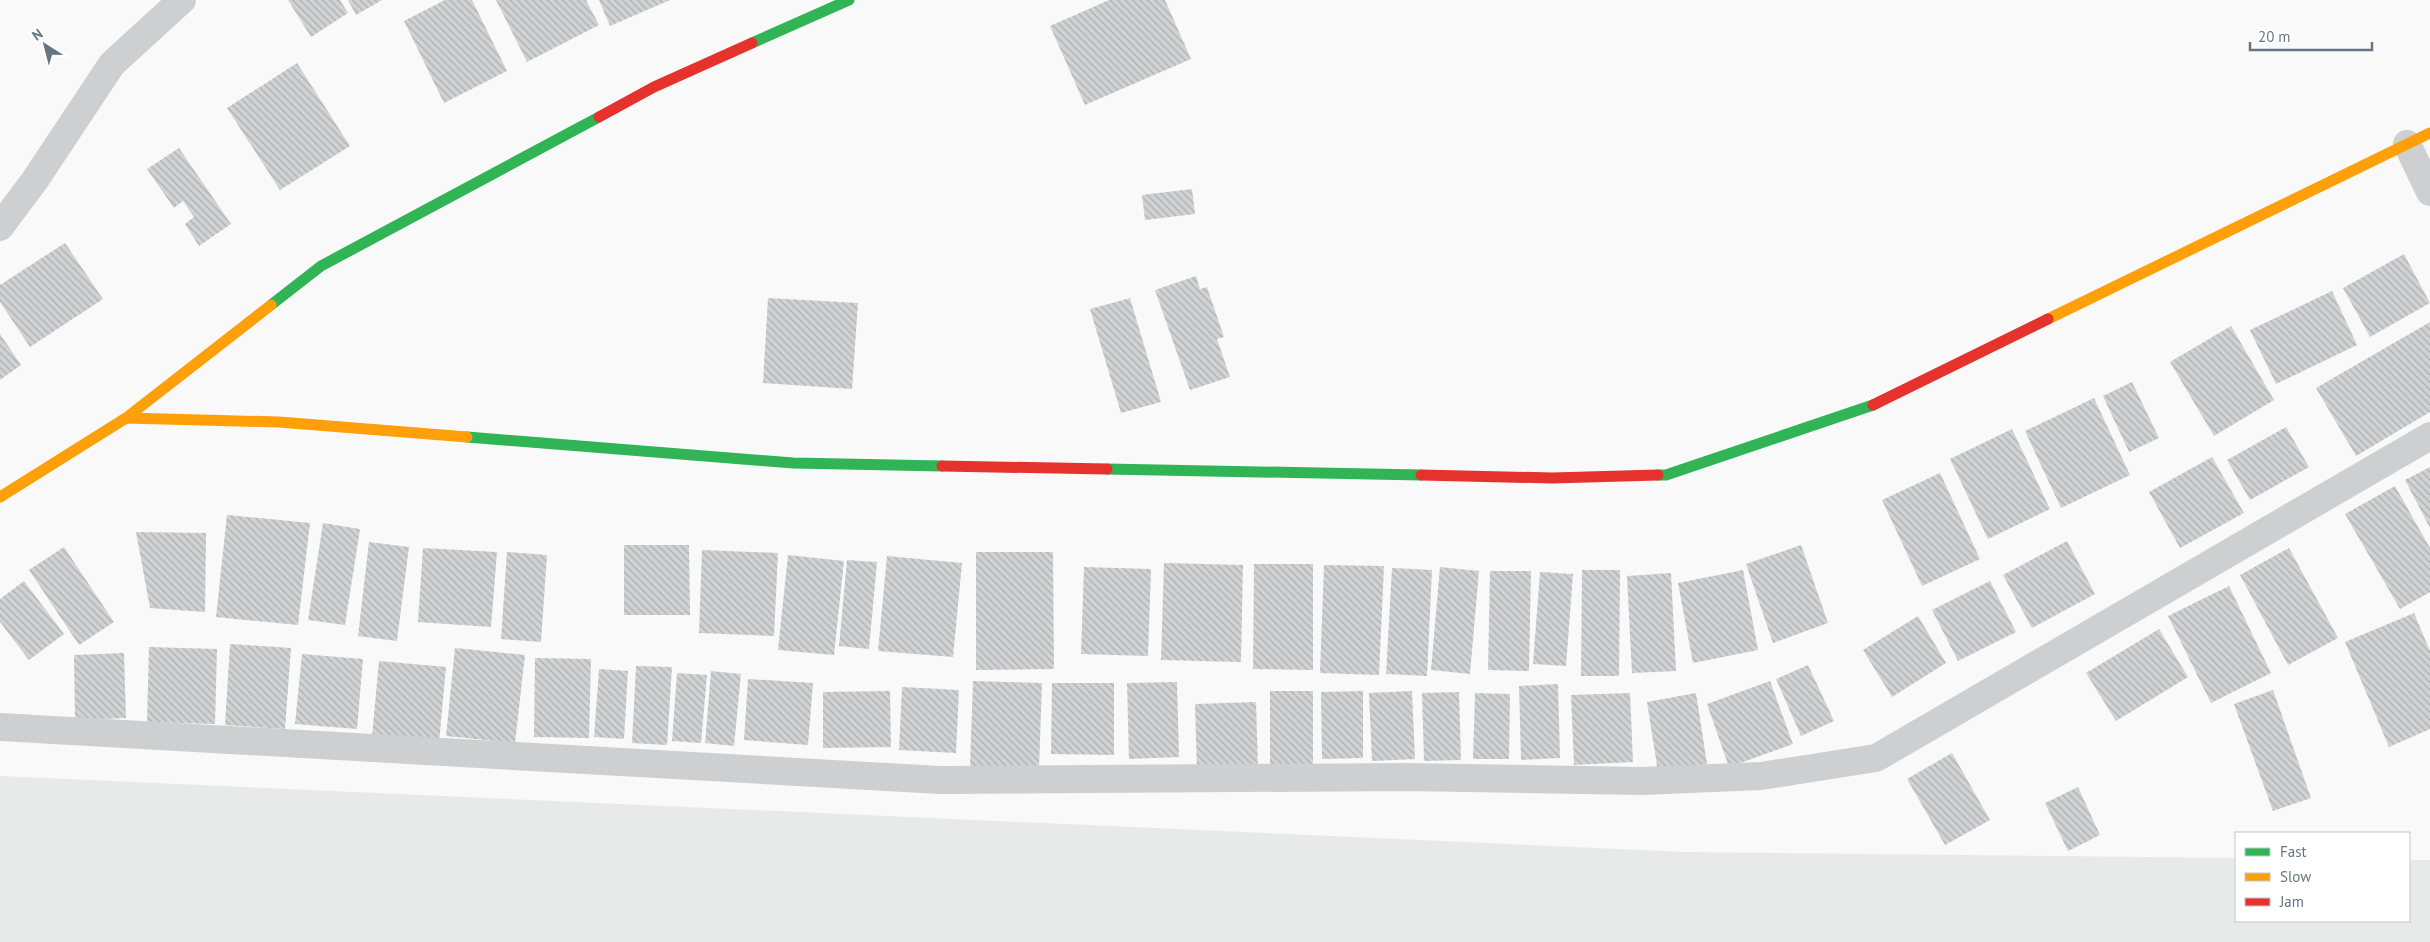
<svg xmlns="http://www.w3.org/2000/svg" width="2430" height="942" font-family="'PT Sans',sans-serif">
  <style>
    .built { fill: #e8e9e9 }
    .building { fill: url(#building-back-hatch) }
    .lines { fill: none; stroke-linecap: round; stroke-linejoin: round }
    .street { stroke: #cecfd0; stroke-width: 28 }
    .fast { stroke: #30b455; stroke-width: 11 }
    .slow { stroke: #ff9f0a; stroke-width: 11 }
    .jam { stroke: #e5322d; stroke-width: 11 }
  </style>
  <defs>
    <pattern id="building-back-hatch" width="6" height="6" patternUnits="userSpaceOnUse" patternTransform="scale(1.25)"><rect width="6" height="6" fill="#d0d2d3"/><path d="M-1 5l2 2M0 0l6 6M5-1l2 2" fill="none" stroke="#acafb1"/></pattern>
  </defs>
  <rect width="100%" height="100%" fill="#f9f9f9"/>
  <!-- built -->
  <path class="built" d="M0,776L1685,852L2236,858V921H2409V860H2430V942H0Z"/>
  <!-- building -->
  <path class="building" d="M288,0H340L348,13L311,37Z
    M348,0H382L356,15Z
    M445,0H472L507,71L444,103L404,21Z
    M496,0H586L599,25L527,62Z
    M599,0H670L610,26Z
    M1109,0H1165L1191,59L1085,105L1050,26Z
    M297,63L350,146L280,190L227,108Z
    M179,148L231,224L199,246L185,224L194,217L183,201L174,208L147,169Z
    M1192,189L1195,214L1145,220L1142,195Z
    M65,243L103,299L30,347L0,302V285Z
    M2404,254L2430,303L2370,337L2343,288Z
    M1196,276L1200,289L1207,287L1224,337L1217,339L1230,377L1190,390L1155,290Z
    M2332,291L2357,345L2276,384L2250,330Z
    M768,298L858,303L852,389L763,383Z
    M1130,298L1161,402L1121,413L1090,309Z
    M2430,322V412L2356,456L2316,388Z
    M2231,326L2274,400L2214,436L2170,362Z
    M0,334L21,365L0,380Z
    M2132,382L2159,438L2129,452L2103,396Z
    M2094,398L2130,475L2061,508L2025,431Z
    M2286,427L2309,467L2250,500L2227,460Z
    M2012,429L2050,509L1988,539L1950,459Z
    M2212,457L2244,513L2180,548L2149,492Z
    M2430,467V528L2405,480Z
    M1940,473L1980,559L1922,586L1882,500Z
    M2395,486L2430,548V592L2400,609L2345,514Z
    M227,515L310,523L298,625L216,617Z
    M323,523L360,529L345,625L308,620Z
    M136,532L206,533L205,612L150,608Z
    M2067,541L2095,594L2032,628L2003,575Z
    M369,542L409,547L397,641L358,636Z
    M624,545H689L690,615H624Z
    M1801,545L1828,623L1773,643L1746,564Z
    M64,547L114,622L79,645L29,570Z
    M423,548L497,552L491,627L418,622Z
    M2289,548L2338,638L2288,665L2240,575Z
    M702,550L778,553L774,636L699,633Z
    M507,552L547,555L541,642L501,639Z
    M976,552H1053L1054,669L976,670Z
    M788,555L844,561L834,655L778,650Z
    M887,556L962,563L953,657L878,651Z
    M847,560L877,562L869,649L839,646Z
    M1164,563L1243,565L1241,662L1161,660Z
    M1254,564H1313V670L1253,669Z
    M1324,565L1384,566L1379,675L1320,673Z
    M1084,567L1151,569L1148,656L1081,654Z
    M1440,567L1479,571L1470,674L1431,670Z
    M1392,568L1432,570L1427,676L1386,674Z
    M1582,570H1620L1619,676H1581Z
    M1743,570L1758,650L1693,663L1678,583Z
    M1490,571H1531L1529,671L1488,670Z
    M1540,572L1573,574L1566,666L1533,664Z
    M1671,573L1676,671L1632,673L1627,576Z
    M24,581L64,634L29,660L0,622V599Z
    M1990,581L2016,632L1958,661L1932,610Z
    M2229,586L2271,673L2211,703L2168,616Z
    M2414,613L2430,651V729L2389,747L2345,642Z
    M1918,616L1946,663L1892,697L1863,650Z
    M2159,629L2188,677L2116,721L2086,673Z
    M230,644L291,648L285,729L225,725Z
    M149,647L217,649L215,724L147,722Z
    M455,648L525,655L515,743L446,736Z
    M124,653L126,718L75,720L74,655Z
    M302,654L363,659L357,729L295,724Z
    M535,658L591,659L589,738L534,737Z
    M379,661L446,667L439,743L372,737Z
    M1808,665L1834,721L1801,736L1776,679Z
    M636,666L672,667L667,745L632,743Z
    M599,669L628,671L624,739L594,737Z
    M711,671L741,674L734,746L705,743Z
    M677,673L707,675L701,743L672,741Z
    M748,679L813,683L808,745L744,740Z
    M973,681L1042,683L1039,769L970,767Z
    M1770,681L1793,744L1729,767L1707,704Z
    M1177,682L1179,757L1129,759L1127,683Z
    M1052,683H1114V755L1051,754Z
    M1558,684L1560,758L1521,760L1519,686Z
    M902,687L959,690L956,753L899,750Z
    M2273,690L2311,798L2273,811L2234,704Z
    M890,691L891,747L823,748V692Z
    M1270,691H1313V765H1270Z
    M1363,691V758L1322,759L1321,692Z
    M1412,691L1415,759L1372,761L1369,693Z
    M1459,692L1461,760L1424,761L1422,693Z
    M1475,693L1510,694L1509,759H1473Z
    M1630,693L1633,762L1574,765L1571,695Z
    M1696,693L1707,764L1658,772L1647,702Z
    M1256,702L1258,769L1197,771L1195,704Z
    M1952,753L1990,820L1945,845L1907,779Z
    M2078,787L2100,835L2068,851L2045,803Z"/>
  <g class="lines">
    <!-- street -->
    <path class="street" d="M2407,144L2430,192
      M0,227L35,180L112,64L182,0
      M0,727L940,780L1407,777L1643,781L1761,776L1876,758L2430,436"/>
    <!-- fast -->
    <path class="fast" d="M752,43L849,0
      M271,305L321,266L599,117
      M467,437L793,463L942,466
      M1107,469L1421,475
      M1658,475H1666L1873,405"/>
    <!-- slow -->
    <path class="slow" d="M2048,319L2430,133
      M126,418L279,422L467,437
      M0,497L126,418L271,305"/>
    <!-- jam -->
    <path class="jam" d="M599,117L654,87L752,43
      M1873,405L2048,319
      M942,466L1107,469
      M1421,475L1552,478L1658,475"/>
  </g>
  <!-- legend -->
  <rect x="2235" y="832" width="175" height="90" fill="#ffffff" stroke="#c1c8cd"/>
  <rect x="2245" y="848" width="25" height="8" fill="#30b455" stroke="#c1c8cd"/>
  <text x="2280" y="857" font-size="15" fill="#657683">Fast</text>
  <rect x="2245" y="873" width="25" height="8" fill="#ff9f0a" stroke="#c1c8cd"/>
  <text x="2280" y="882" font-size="15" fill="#657683">Slow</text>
  <rect x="2245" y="898" width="25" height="8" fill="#e5322d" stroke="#c1c8cd"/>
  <text x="2280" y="907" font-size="15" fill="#657683">Jam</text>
  <!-- north arrow -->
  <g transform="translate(45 45) rotate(324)" stroke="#ffffff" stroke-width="4" paint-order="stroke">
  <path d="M0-4L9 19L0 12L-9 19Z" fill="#657683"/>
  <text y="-8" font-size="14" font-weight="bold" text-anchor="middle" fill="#657683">N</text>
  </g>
  <!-- scale -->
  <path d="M2250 42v8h122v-8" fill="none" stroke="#657683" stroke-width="2.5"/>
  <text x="2258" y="42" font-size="15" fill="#657683" stroke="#ffffff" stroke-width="4" paint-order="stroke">20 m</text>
</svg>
